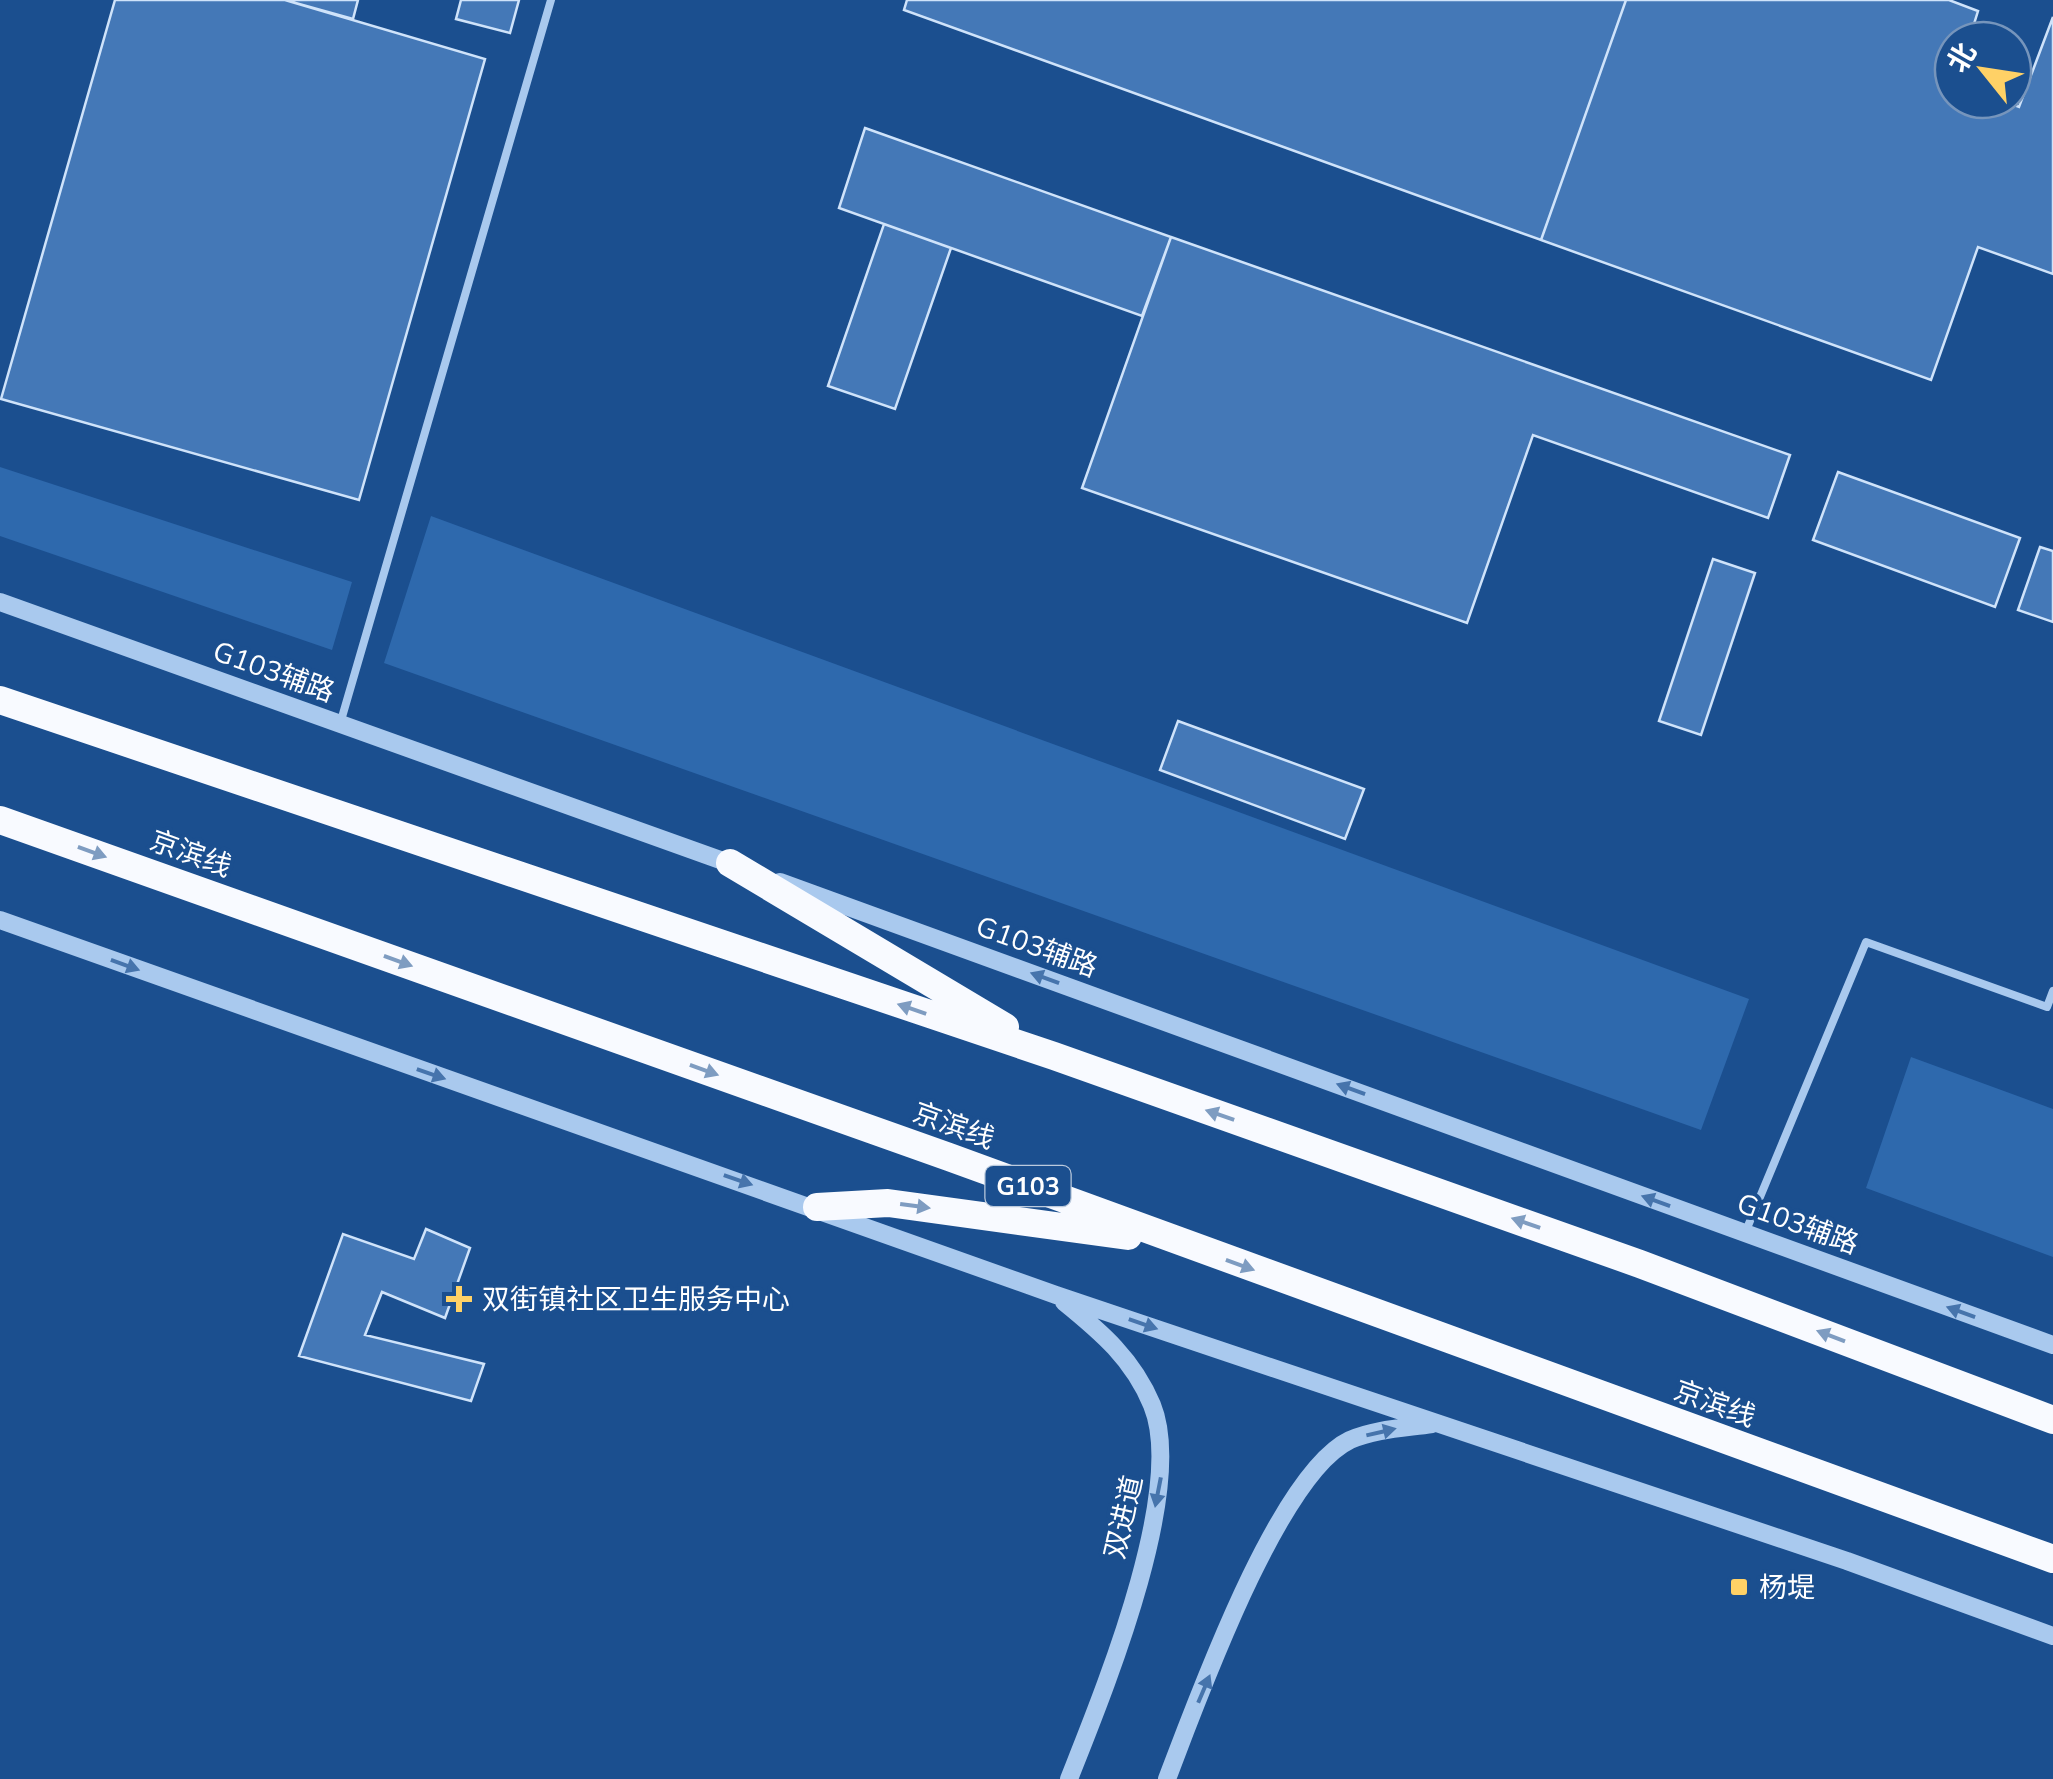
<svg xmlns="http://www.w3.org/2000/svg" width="2053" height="1779" font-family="Mulish,'Noto Sans SC',sans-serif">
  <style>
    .green { fill: #2e69ad }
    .building { fill: #4478b7; stroke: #cfe3fa; stroke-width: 2.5 }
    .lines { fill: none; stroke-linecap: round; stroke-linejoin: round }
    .service { stroke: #a9c9ee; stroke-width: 8 }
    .tertiary { stroke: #a9c9ee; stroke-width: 18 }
    .trunk { stroke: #f8faff; stroke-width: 28 }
    .oneway { fill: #7e9cc1 }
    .oneway2 { fill: #4674ac }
    .poi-dot { fill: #ffd166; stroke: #1b4f8f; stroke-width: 4 }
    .labels { text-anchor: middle; stroke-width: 8; stroke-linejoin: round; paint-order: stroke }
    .shield { fill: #1b4f8f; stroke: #bbcadd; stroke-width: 2.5 }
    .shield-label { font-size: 25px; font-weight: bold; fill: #fff }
    .street-label { font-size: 28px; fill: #fff; stroke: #1b4f8f }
    .poi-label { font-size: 28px; fill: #fff; stroke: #1b4f8f; text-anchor: start }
  </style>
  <rect width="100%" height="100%" fill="#1b4f8f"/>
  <!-- green -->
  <path class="green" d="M0,467L352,582L332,650L0,536Z
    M431,516L1749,999L1701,1130L384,663Z
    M1911,1057L2053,1109V1257L1866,1188Z"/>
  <!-- building -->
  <path class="building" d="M115,0H285L485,59L359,500L1,399Z
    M285,0H358L353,19Z
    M461,0H519L510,33L456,19Z
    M907,0H1626L1541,240L904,10Z
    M1626,0H1949L1978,11L1969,40H1953V100H2001L2019,107L2053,17V274L1978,247L1931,380L1541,240Z
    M865,128L1171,237L1142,316L839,208Z
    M884,224L951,248L895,409L828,386Z
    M1171,237L1790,455L1768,518L1533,435L1467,623L1082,488Z
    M1838,472L2020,538L1995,607L1813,540Z
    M2040,547L2053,551V622L2018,610Z
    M1713,559L1755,573L1701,735L1659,721Z
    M1178,721L1364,789L1345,839L1160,770Z
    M426,1229L470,1248L445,1318L382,1292L365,1335L484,1364L471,1401L299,1356L343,1234L414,1259Z"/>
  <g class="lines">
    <!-- service -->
    <path class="service" d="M340,724L551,0
      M1745,1233L1866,942L2047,1007L2053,991"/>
    <!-- tertiary -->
    <path class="tertiary" d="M0,602L737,866
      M780,882L2053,1345
      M0,920L1056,1295L1847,1561L2053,1636
      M1064,1302C1101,1332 1133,1359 1152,1405C1187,1490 1103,1693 1069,1779
      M1167,1779C1197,1701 1278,1474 1350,1440C1375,1429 1405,1428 1432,1424"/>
    <!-- trunk -->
    <path class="trunk" d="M0,700L1054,1056L1640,1264L2053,1420
      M0,820L949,1157L2053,1559
      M730,863L1005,1027
      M817,1207L888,1203L1128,1236"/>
  </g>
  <!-- one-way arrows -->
  <defs><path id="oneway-solid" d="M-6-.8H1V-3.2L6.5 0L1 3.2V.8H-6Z" transform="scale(2.5)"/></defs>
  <g class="oneway">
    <use href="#oneway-solid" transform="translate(92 852) rotate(20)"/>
    <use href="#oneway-solid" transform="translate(398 961) rotate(20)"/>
    <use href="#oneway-solid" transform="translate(912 1009) rotate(-161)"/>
    <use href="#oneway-solid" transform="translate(704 1070) rotate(20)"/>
    <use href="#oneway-solid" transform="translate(1220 1115) rotate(-161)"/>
    <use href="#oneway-solid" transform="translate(915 1206) rotate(8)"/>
    <use href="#oneway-solid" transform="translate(1526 1223) rotate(-161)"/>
    <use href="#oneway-solid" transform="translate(1240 1265) rotate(20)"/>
    <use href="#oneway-solid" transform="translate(1831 1336) rotate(-159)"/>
  </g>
  <g class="oneway2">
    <use href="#oneway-solid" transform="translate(125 965) rotate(20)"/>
    <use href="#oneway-solid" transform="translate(1045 978) rotate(-160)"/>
    <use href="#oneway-solid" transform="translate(431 1074) rotate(19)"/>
    <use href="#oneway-solid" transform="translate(1351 1089) rotate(-160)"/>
    <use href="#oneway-solid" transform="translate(738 1180) rotate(19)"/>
    <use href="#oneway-solid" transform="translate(1656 1201) rotate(-160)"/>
    <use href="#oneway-solid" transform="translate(1961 1312) rotate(-160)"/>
    <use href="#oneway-solid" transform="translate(1143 1324) rotate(19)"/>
    <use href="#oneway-solid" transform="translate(1381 1432) rotate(-13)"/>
    <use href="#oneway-solid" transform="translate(1158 1492) rotate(101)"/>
    <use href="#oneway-solid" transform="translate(1204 1689) rotate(-67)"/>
  </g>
  <!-- markers -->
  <g class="poi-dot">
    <path d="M454 1284h10v10h10v10h-10v10h-10v-10h-10v-10h10z"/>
    <rect x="1729" y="1577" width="20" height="20" rx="5"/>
  </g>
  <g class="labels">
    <!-- shield labels -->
    <rect class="shield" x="985.5" y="1166" width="85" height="40" rx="8"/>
    <g class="shield-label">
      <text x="1028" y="1195">G103</text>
    </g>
    <!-- street labels -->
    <g class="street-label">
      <text transform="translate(274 671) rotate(20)" y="10">G103辅路</text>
      <text transform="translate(191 853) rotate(20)" y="10">京滨线</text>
      <text transform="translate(1037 946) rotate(20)" y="10">G103辅路</text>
      <text transform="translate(954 1125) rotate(20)" y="10">京滨线</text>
      <text transform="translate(1798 1223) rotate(20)" y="10">G103辅路</text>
      <text transform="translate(1715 1403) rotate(20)" y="10">京滨线</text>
      <text transform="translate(1123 1517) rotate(-77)" y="10">双进道</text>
    </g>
    <!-- poi labels -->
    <g class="poi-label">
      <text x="482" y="1309">双街镇社区卫生服务中心</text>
      <text x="1759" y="1597">杨堤</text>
    </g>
  </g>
  <!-- north arrow -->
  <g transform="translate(1983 70) rotate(300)"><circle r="48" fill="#1b4f8f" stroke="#7695bc" stroke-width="2.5"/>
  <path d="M0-8L18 38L0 25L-18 38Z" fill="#ffd166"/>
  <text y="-15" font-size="28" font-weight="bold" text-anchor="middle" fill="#ffffff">北</text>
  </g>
</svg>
